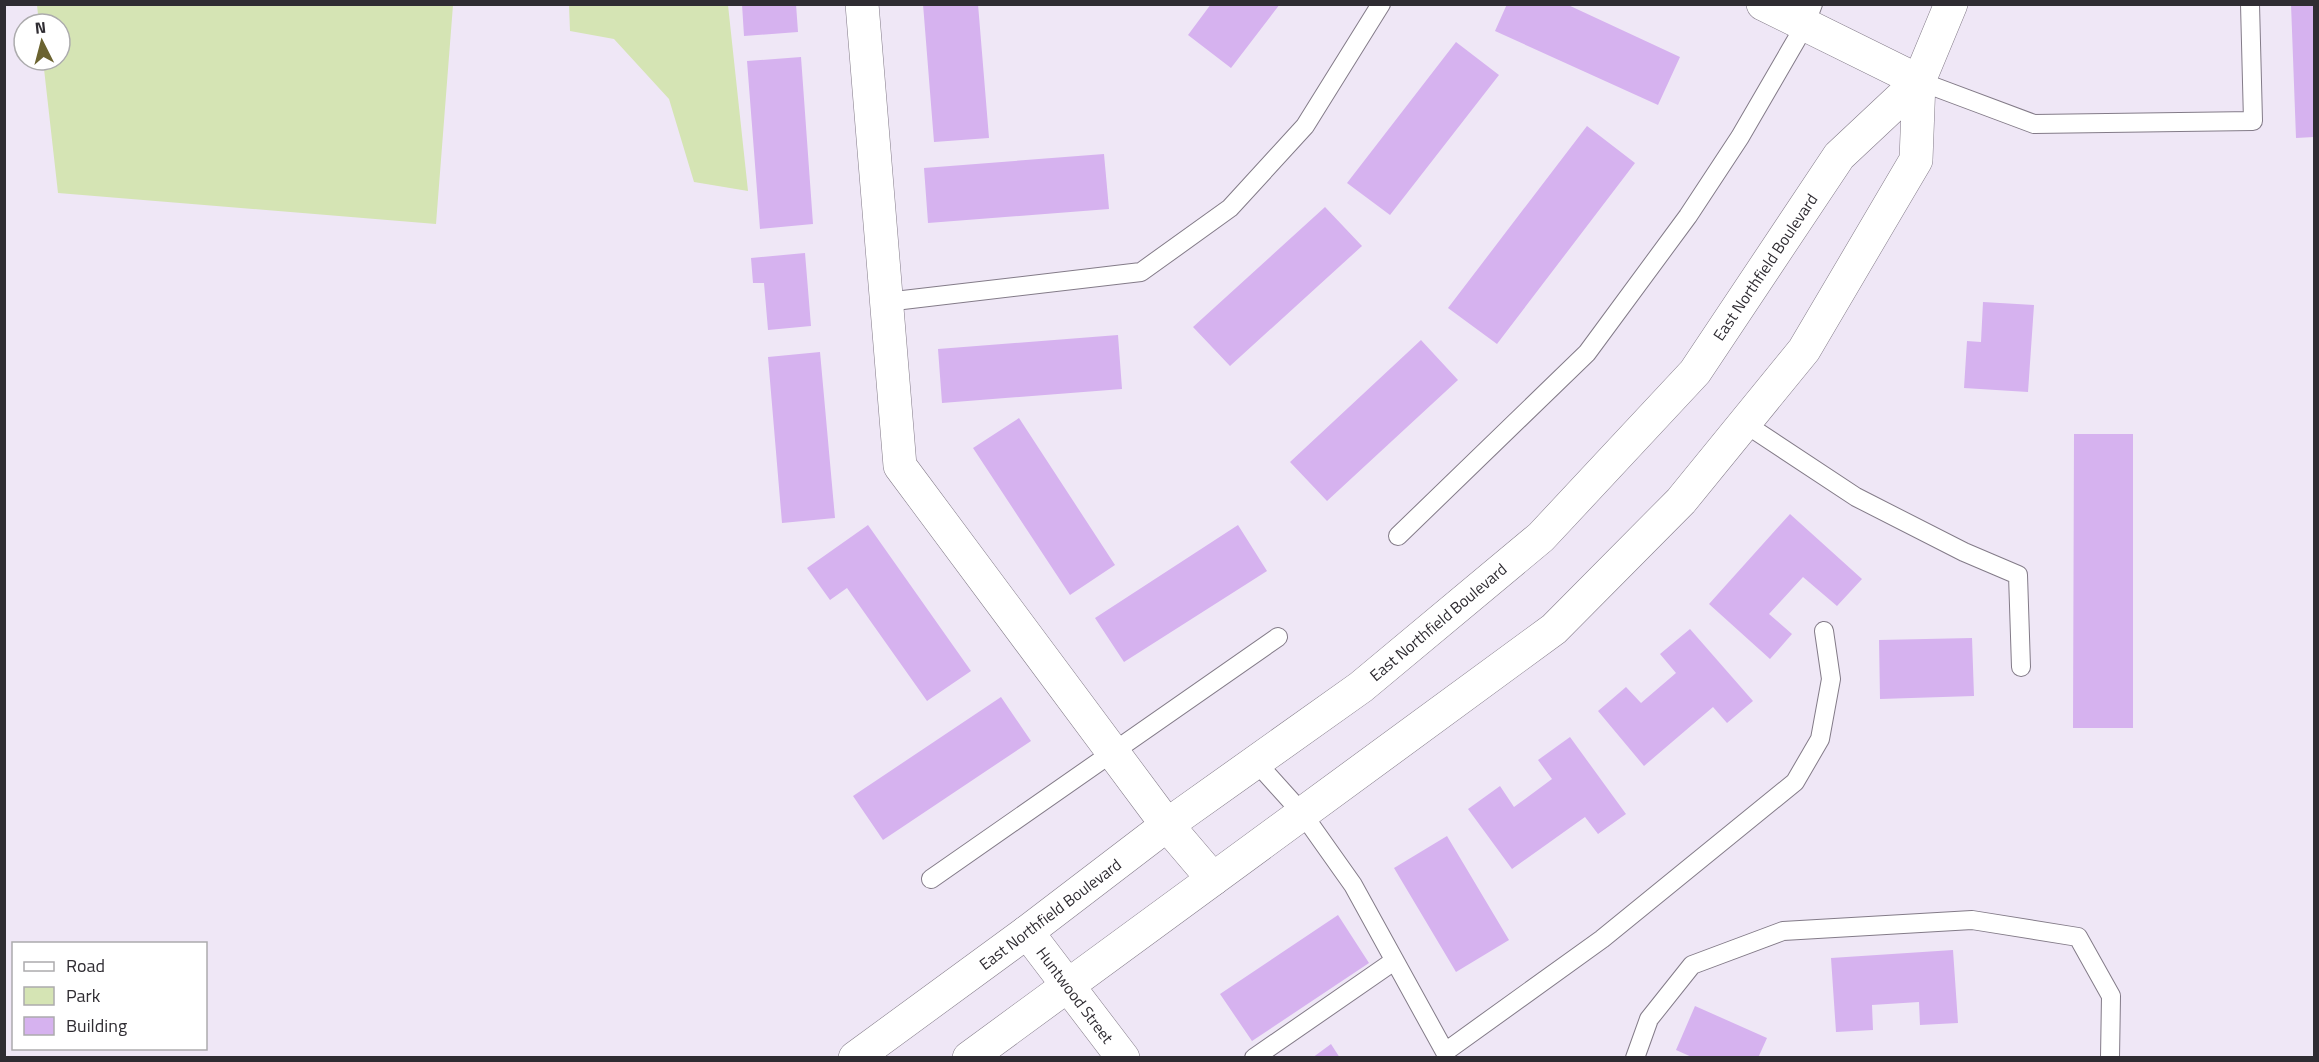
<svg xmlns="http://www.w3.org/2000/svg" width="2319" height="1062" font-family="'Titillium Web',sans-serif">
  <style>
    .green { fill: #d5e4b4 }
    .building { fill: #d6b2ef }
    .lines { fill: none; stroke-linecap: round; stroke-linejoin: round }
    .lane-casing { stroke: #837b88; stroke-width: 20 }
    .street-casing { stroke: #837b88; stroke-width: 34 }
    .secondary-casing { stroke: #837b88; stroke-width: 34 }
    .lane { stroke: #fff; stroke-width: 18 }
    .street { stroke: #fff; stroke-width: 33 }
    .secondary { stroke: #fff; stroke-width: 33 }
    .labels { text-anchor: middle; stroke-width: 4.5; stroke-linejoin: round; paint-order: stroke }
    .street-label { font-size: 16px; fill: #2f2c32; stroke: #fff }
  </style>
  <rect width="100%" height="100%" fill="#efe7f6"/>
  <!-- green -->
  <path class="green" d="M37,5H453L436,224L58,193L43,60H60V24H39Z
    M569,5H728L748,191L694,182L669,99L614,39L570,31Z"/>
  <!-- building -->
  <path class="building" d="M742,4H796L798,32L744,36Z
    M923,4H978L989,138L934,142Z
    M1211,4H1280L1231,68L1188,35Z
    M1507,4H1566L1680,57L1658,105L1495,31Z
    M2291,4H2314V137L2296,138Z
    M1456,42L1499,75L1390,215L1347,183Z
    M801,57L813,224L760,229L747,61Z
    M1587,126L1635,163L1497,344L1448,308Z
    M1104,154L1109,209L928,223L924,168Z
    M1325,207L1362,246L1230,366L1193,327Z
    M805,253L811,326L768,330L764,283H753L751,258Z
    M1983,302L2034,305L2028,392L1964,388L1967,341L1981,342Z
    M1118,335L1122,389L942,403L938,349Z
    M1421,340L1458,380L1327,501L1290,462Z
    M820,352L835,518L782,523L768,357Z
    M1019,418L1115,565L1070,595L973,448Z
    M2074,434H2133V728H2073Z
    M1790,514L1862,579L1837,606L1803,577L1769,614L1792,634L1770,659L1709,604Z
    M868,525L971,671L927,701L847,588L830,600L807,568Z
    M1238,525L1267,571L1124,662L1095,618Z
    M1690,629L1753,701L1727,723L1713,707L1644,766L1598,711L1626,687L1641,703L1676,673L1660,654Z
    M1972,638L1974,696L1880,699L1879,640Z
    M1001,697L1031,741L883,840L853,796Z
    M1570,737L1626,814L1598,834L1585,817L1512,869L1468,809L1500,786L1514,807L1552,779L1538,760Z
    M1447,836L1509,940L1456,972L1394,868Z
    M1338,915L1369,963L1252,1041L1220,994Z
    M1953,950L1958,1023L1920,1025L1919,1002L1872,1005L1873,1030L1836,1032L1831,958Z
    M1695,1006L1767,1038L1758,1058H1694L1676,1050Z
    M1331,1044L1340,1058H1312Z"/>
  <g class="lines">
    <defs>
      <path id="lane" d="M1919,81L2034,124L2253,121L2250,4
        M886,302L1141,272L1230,208L1305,126L1381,4
        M1744,423L1856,497L1964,552L2018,575L2021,667
        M1398,536L1587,353L1688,216L1740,137L1805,25L1813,4
        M1256,762L1302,813L1353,885L1445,1052L1602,939L1795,782L1820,739L1831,679L1824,631
        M931,879L1278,637
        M1254,1058L1394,961
        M1635,1058L1649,1019L1692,965L1783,931L1972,920L2078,937L2111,996L2110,1058"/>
      <path id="street" d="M862,4L900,466L1167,825L1213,879
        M1763,4L1919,81
        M1027,932L1123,1058"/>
      <path id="secondary" d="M855,1058L1027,932L1167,825L1361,687L1541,537L1695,372L1839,156L1919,81
        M969,1058L1554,629L1681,501L1804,350L1916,160L1919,81L1951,4"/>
    </defs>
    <!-- lane casing -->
    <use href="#lane" class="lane-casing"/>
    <!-- street casing -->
    <use href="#street" class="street-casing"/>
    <!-- secondary casing -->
    <use href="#secondary" class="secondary-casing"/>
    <!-- lane -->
    <use href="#lane" class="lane"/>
    <!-- street -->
    <use href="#street" class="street"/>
    <!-- secondary -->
    <use href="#secondary" class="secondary"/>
  </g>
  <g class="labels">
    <!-- street labels -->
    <g class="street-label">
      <text transform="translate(1765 267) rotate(-56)" y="6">East Northfield Boulevard</text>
      <text transform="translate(1438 622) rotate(-40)" y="6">East Northfield Boulevard</text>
      <text transform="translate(1050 914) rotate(-37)" y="6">East Northfield Boulevard</text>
      <text transform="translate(1075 995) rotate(53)" y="6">Huntwood Street</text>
    </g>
  </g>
  <!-- border -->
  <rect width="2319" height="1062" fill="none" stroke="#2f2c32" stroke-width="12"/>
  <!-- legend -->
  <rect x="12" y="942" width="195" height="108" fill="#ffffff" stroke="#acabad" stroke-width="1.5"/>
  <rect x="24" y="962" width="30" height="9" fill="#ffffff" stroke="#acabad" stroke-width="1.5"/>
  <text x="66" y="972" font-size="18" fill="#2f2c32">Road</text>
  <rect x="24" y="987" width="30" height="18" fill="#d5e4b4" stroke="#acabad" stroke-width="1.5"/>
  <text x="66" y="1002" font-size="18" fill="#2f2c32">Park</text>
  <rect x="24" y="1017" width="30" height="18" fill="#d6b2ef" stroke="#acabad" stroke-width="1.5"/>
  <text x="66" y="1032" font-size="18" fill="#2f2c32">Building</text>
  <!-- north arrow -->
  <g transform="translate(42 42) rotate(354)"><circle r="28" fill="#ffffff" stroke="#acabad" stroke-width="1.5"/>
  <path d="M0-4.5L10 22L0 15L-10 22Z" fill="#6b6330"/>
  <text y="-9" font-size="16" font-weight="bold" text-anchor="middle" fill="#2f2c32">N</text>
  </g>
</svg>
